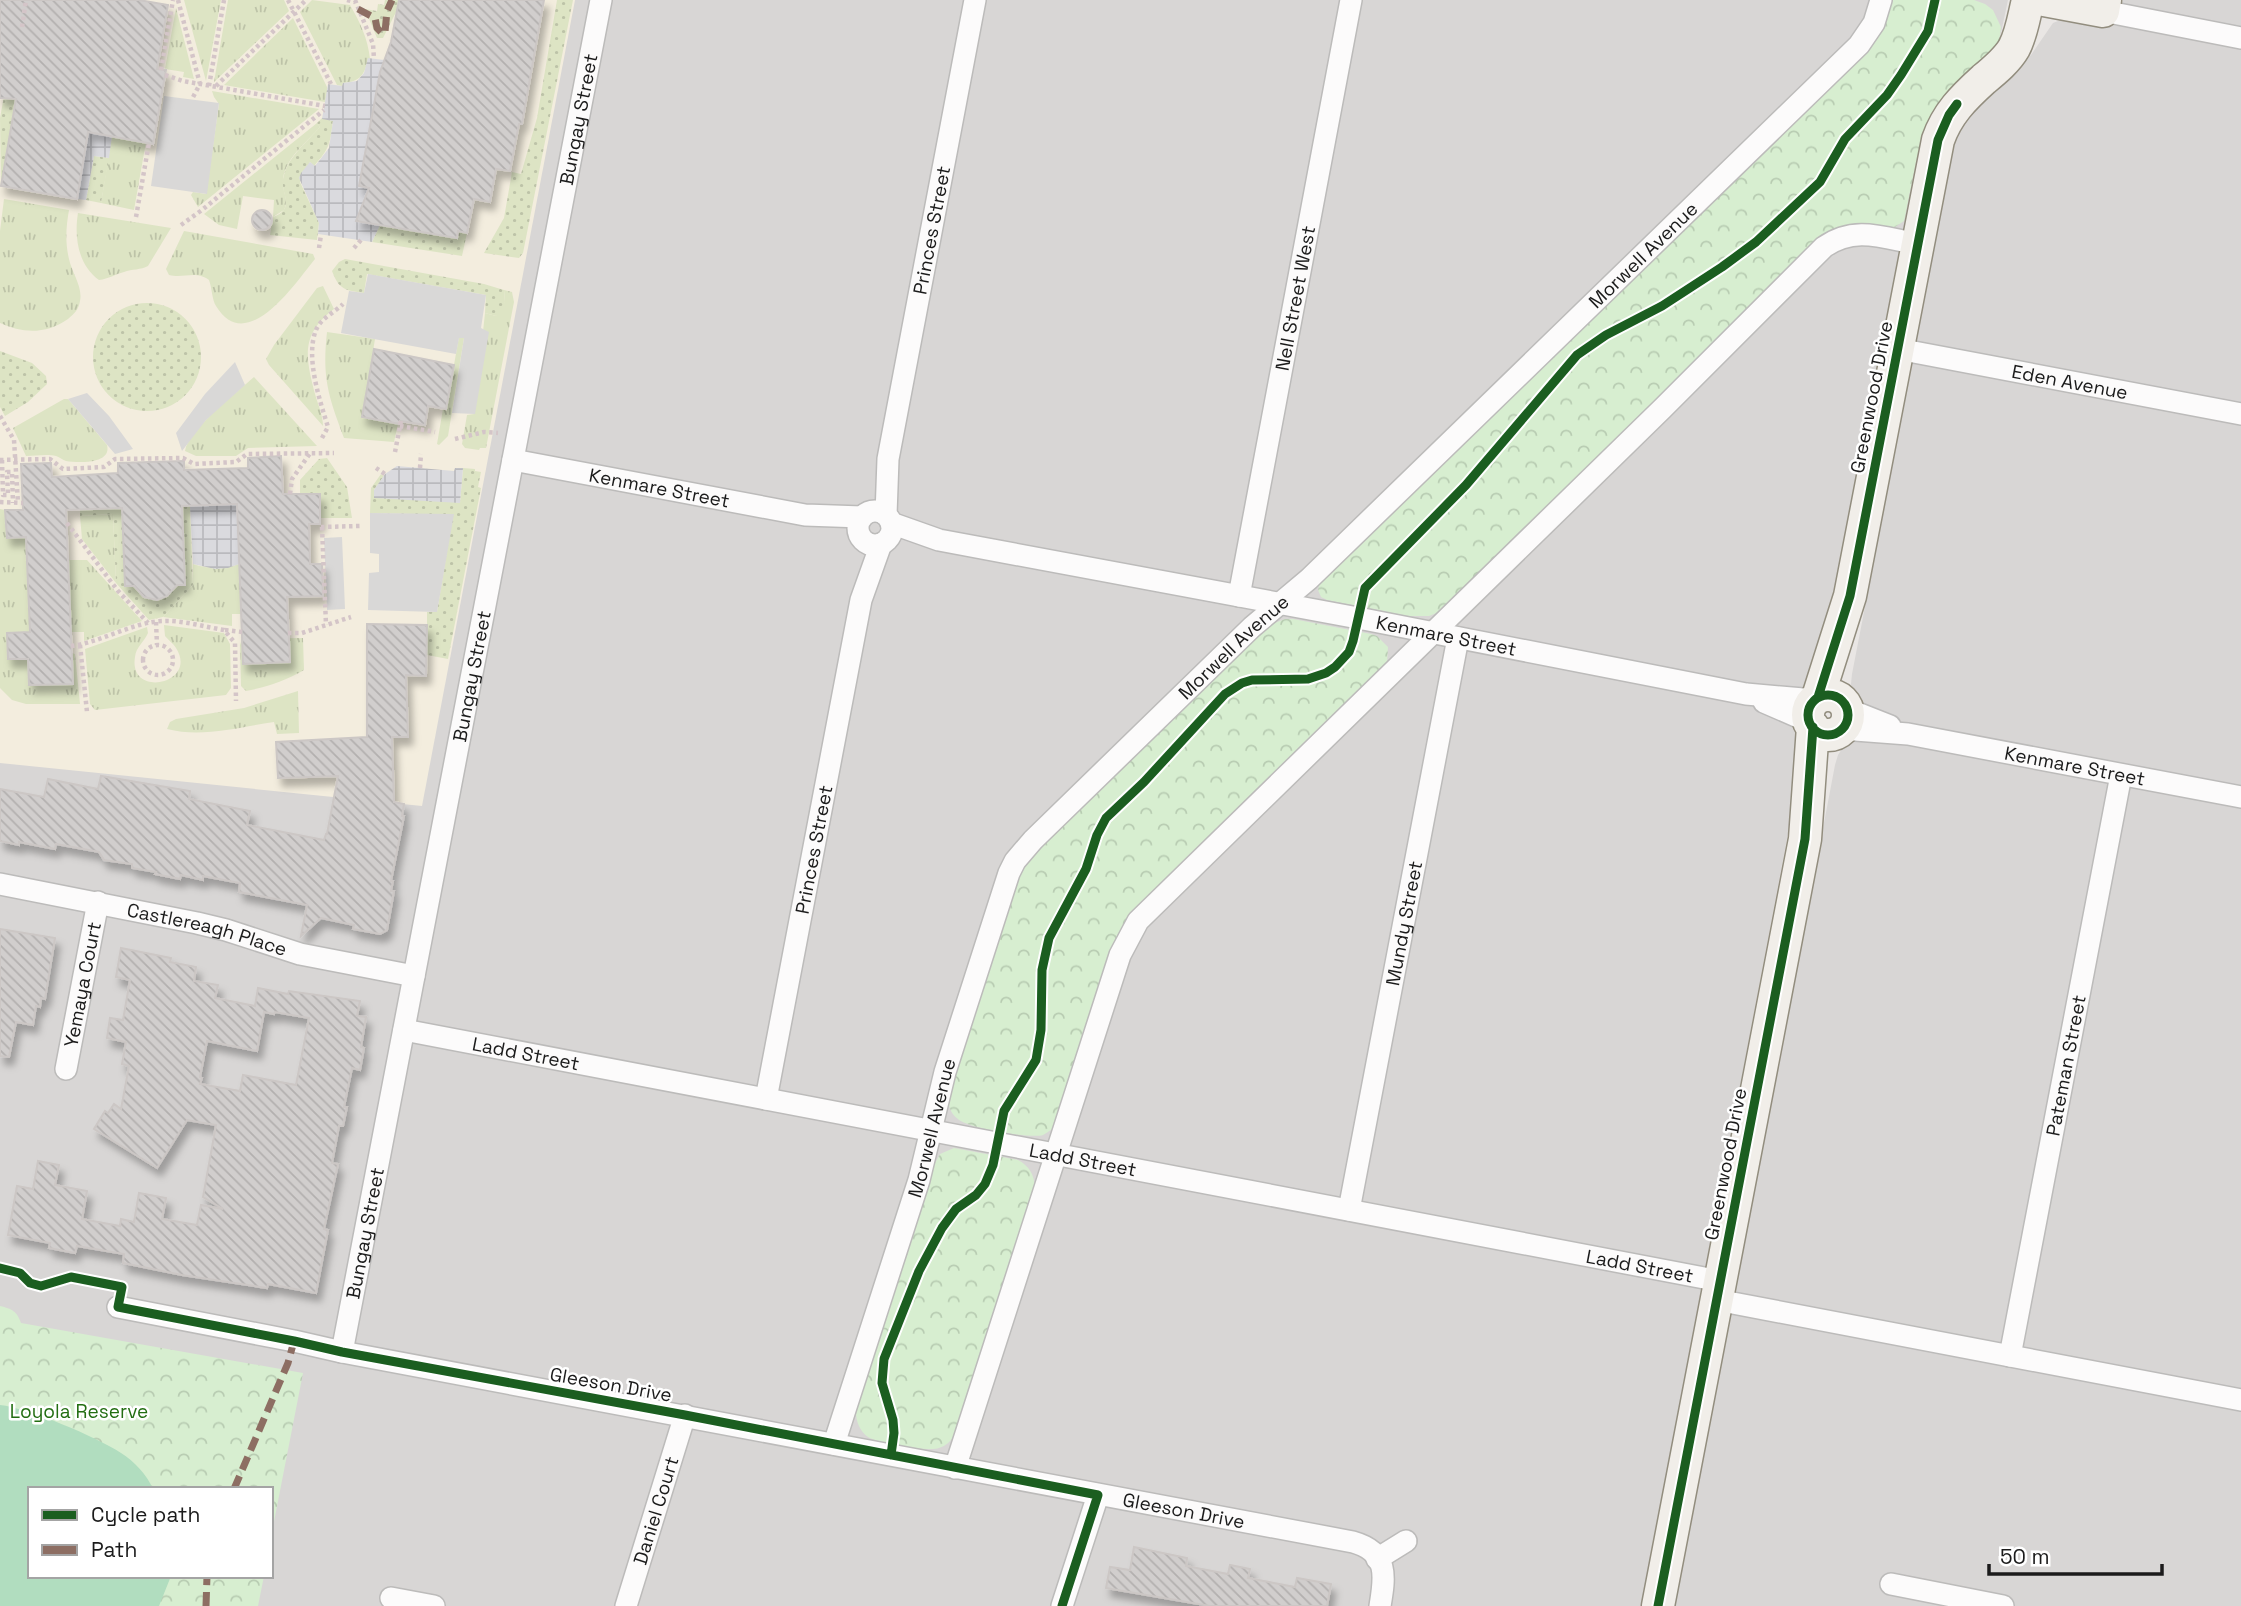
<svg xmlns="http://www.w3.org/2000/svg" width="2241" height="1606" font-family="'Space Grotesk',sans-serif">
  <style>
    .residential { fill: #d8d6d5; fill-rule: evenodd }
    .education { fill: #f3edde }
    .grass { fill: url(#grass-tufts) }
    .park { fill: url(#park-crowns) }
    .garden { fill: url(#garden-dots) }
    .pitch { fill: #b1ddbf }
    .parking { fill: #d9d8d7 }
    .plaza { fill: url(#plaza-grid) }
    .building { fill: url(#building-back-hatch); stroke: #ccc7c5; stroke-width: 2; fill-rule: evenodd; filter: url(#shadow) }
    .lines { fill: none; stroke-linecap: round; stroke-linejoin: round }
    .street-casing { stroke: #bcbbba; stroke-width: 24 }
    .secondary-casing { stroke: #928d7e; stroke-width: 35 }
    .path { stroke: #d4c5c8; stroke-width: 4.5; stroke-dasharray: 3.5 3.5; stroke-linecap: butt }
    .street { stroke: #fcfbfb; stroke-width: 21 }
    .secondary { stroke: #f1eee9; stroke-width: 32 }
    .quiet { stroke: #8d6e63; stroke-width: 7; stroke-dasharray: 14 7; stroke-linecap: butt }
    .cycleway-casing { stroke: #fff; stroke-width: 13 }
    .cycleway { stroke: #1b5e20; stroke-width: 9 }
    .labels { text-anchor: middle; stroke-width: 5; stroke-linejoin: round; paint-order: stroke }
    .street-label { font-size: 19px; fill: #1b1b1b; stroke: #fff }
    .park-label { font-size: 19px; fill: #236e13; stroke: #fff }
  </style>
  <defs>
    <pattern id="grass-tufts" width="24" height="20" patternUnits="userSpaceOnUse" patternTransform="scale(1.75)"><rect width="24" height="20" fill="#dde4c4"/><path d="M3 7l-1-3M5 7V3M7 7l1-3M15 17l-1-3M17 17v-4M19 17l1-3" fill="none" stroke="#bdc3a8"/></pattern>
    <pattern id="park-crowns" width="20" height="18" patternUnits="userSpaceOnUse" patternTransform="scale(1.75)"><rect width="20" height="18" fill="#d7eed0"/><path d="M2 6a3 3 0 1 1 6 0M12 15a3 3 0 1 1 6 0" fill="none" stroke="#b8ccb2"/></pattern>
    <pattern id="garden-dots" width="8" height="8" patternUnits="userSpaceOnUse" patternTransform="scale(1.75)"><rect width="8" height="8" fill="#dde4c4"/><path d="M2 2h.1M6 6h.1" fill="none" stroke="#bdc3a8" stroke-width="1.8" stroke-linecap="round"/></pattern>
    <pattern id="plaza-grid" width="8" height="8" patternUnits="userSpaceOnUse" patternTransform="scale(1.75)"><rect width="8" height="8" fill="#dadade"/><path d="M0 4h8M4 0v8" fill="none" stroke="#bababe"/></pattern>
    <pattern id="building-back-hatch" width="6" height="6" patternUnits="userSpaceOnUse" patternTransform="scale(1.75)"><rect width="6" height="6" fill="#d1cecd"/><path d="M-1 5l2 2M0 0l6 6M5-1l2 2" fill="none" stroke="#b3b0af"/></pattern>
    <filter id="shadow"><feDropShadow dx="4.5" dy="8" stdDeviation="3.5" flood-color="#0004"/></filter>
  </defs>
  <rect width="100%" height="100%" fill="#e9e6e4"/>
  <!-- residential -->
  <path class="residential" d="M0,0H2008L1999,42L1928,126L1917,157L1820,668L1809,688L1801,765L1641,1606H0ZM30,1489H271V1576H30Z
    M2123,0H2241V1606H1675L1835,765L1838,755L1851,735L1855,708L1851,684L1852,674L1955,141L1966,119L2031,55L2053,23L2063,19L2071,18L2118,26Z"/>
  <!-- education -->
  <path class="education" d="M0,0H575L422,806L0,763Z"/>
  <!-- grass -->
  <path class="grass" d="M184,0H221L206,81Z
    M228,0H284L289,11L214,82Z
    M312,0L350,5C360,22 368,39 370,59H368C365,74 360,82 343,83L342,86L337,85L300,12Z
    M176,8L194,79L183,77L184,72L165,69Z
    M293,18L328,89L325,102L224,85Z
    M212,91L319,109L198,207L191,195L193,192L206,194L219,104L214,97Z
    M317,123L320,127C307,142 282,161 283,183C283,193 289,200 284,210L273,217L274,200L243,196L237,229L219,225L204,214Z
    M112,136L146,142L134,210L101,203Z
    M4,199L69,210C66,227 65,242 69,259C72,273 83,287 80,301C79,309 74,314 68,319C47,334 23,334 0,323V231Z
    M78,213L171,228L148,266C141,270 132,269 124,272C115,274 109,279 99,280C78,265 74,237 78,213Z
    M184,231L313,254L315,259C296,282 247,357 216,306C212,300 212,288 209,280C195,270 184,279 169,275L166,269Z
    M323,286L334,309C301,334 305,356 315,394C318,405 323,415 323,426L269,365L266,359L274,345L317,288Z
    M504,290L512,292L514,302L486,448H480L479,450L465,448L462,444L467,415L474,414L485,313L496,316L505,302Z
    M327,332L375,339L362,417L398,424L394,442L344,438C328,395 322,378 327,332Z
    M459,337L464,338L448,436L439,445L437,444L443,409H446Z
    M254,377L317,446L248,448L236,456H196L185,451C188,430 237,392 254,377Z
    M64,399H68L107,445C112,464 79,463 66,461C63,460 59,457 56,456C47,454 35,456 26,456L13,428Z
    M0,509L5,510L7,537H26L30,632L7,633L8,659H28L29,685L72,684V653L75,654L80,704H26L12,700L0,688Z
    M113,514L116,583L82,539L80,516Z
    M68,560H87L142,621L84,641V632H71Z
    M193,564C208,569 224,570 239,564L241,614H232V626L163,617L193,585Z
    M164,625L224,633L230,644L231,688L226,695L95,710L90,704L85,649L147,627L148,633C144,642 136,647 135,657C128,699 199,684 176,648C173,643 168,640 165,636Z
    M303,638L304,670C285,681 267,687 246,691L241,686L240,645L242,639Z
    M298,691L299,733L277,734L274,722C240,727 202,738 167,729L170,722L176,719L244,708Z"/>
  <!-- park -->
  <path class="park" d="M1889,0H1974L1985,4L1993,10L2001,27L1999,42L1994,49L1928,125L1917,157L1904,221L1892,229C1869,226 1850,222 1828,233L1439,612L1429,616H1408L1327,600L1321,597L1318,590L1320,582Z
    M1285,619H1293L1371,634L1377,636L1388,647L1387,663L1141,906L1052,1129C1051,1130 1045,1134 1043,1135C1031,1139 967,1128 958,1119C950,1113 948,1105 948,1095L1012,887L1024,863L1269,625Z
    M954,1148L1018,1160C1029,1166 1034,1174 1035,1187L955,1434C951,1441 946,1446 939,1448C928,1452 878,1443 868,1437C859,1431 855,1419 856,1408L933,1167L940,1154Z
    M0,1306C12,1309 17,1311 21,1323L303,1373L271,1537V1489H30V1576H264L258,1606H0Z"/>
  <!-- garden -->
  <path class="garden" d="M385,0H399L397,10L383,38H377L365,9L377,11L378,4L384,5Z
    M557,0H573L523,253L519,258L484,253L504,218L512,172L521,174L537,118Z
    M4,96L16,97L1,186L0,118Z
    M323,117V119L333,120C330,144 330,148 314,166L310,162L300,182L319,223L317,240L270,235L273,217C298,208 278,192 284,175C289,156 307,142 320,127L317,123Z
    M94,156L109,158L101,203L86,200Z
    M380,225L457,238L459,231L467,233L462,256L372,242Z
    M345,259L484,284L504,290L505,302L502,313L496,316L485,313L486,295L367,274L364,293C345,290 339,290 332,271L339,262Z
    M93 357a54 54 0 1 1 108 0a54 54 0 1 1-108 0Z
    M0,351L32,363L46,376L47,384L28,402L5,416L0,407Z
    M327,458L347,487L352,518H320V494H300V480L319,459Z
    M463,468L475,469V471L481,472L478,487L481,488L448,659L427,655V612H437L453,515L370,513L371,488L381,474L384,476L374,490L460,503Z
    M190,506L193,585L163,617L149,620L116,583L113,514L80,516V510L134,508L123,521L125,586H137L157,600L168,596L174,588V585L185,584L183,519L171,507Z"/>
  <!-- pitch -->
  <path class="pitch" d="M0,1405C28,1408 97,1437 121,1453C134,1461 147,1475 153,1489H30V1576H171L159,1606H0Z"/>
  <!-- parking -->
  <path class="parking" d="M164,96L219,103L207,194L151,186Z
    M368,274L486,295L481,328L489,332L475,414L452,413L464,338H459L456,354L341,333L349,291L364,293Z
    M235,362L245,385L206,420L182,451L176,433L205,394Z
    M87,393L109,416L133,449L115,454L68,399Z
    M370,513L454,514L437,612L368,610L369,573L379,572V554L370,553Z
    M342,537L345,609L327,610L324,538Z"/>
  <!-- plaza -->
  <path class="plaza" d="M112,0V136L109,158L94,156L86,200L77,199Z
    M368,58L384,60L380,72L360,186L369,188L380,225L372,242L318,234L319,223L299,178L301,173L310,162L315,166L329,148L333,121L322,119L328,84L342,86L343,83L357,81L364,73Z
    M397,466L454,471L455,468H463L460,503L374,498V490L385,474Z
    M237,504L239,564L228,568L215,569L193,564L190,506Z"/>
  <!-- building -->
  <path class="building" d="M0,0H139L168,5L157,69L166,70L153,144L88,132L77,199L1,186L16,99L0,98Z
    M399,0H544L522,124H519L510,171L496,169L490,202L474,199L467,233L458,231L457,238L356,221L369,188L359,186L380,72L391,42Z
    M252 220a10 10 0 1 1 20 0a10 10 0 1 1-20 0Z
    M374,349L454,365L446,409L428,406L425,425L400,421V424L362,417Z
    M281,456L283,494H320V524H309L310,564H322L323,596L287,597L290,662L243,664L237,504L182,506L185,585H177L167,596L157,600L144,597L134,586H125L122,508L66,510L73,684L29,685L28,659H8L7,633L30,632L26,537L7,538L5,510H23L21,464L51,463L52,477L118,473V463L184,461V470L248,468V458Z
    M367,624L427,625L426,676L406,675L408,737H392L394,802L404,804L402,816H404L391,881H393L391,891H394L387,930L380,934L353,929L354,925L321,918L301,936L307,905L239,892L240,883L203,876V880L181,875L180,879L155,874L156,872L132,868V864L104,860L99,852L56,844L55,849L19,842V845L0,841V789L44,797L48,779L98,789L101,776L190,791L189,799L250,811L247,825L324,840L326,834H327L338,776L278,778L276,742L367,737Z
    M0,929L55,938L45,999L41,998L40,1007L36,1006L33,1025L16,1022L9,1057L0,1056Z
    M121,948L171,958L170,962L196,967L194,981L218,985L215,998L255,1006L258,988L288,994L289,991L360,1001L357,1016L366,1017L361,1047L364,1048L360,1070L352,1068L344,1107H347L343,1126H339L332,1163L338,1164L324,1229L328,1230L316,1293L268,1284L267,1288L182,1275L123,1263L124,1254L77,1246L75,1253L49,1248L50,1243L8,1235L17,1186L33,1189L38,1161L59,1165L55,1185L87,1191L82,1219L120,1226L121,1219L134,1222L139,1193L166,1198L162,1219L197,1225L201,1205L223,1209L203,1197L216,1125L187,1120L157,1168L94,1129L105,1111L108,1113L114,1104L121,1109L129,1066L122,1064L126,1042L107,1038L110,1018L123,1020L130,980L116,977ZM264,1012L274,1014L275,1012L309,1018L296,1085L243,1075L240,1091L200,1084L202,1078L200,1077L207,1041L257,1051Z
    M1134,1547L1187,1558L1186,1566L1228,1574L1230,1565L1250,1569L1248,1578L1295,1587L1297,1578L1331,1584L1327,1606H1210L1106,1588L1110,1567L1130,1570Z"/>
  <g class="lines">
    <defs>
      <g id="street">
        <path d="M2103,11L2241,38"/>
        <path id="s1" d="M1898,349L2241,414"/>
        <path id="s2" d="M513,460L805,515L862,517"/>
        <circle cx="875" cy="528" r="17"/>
        <path id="s3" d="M886,515L888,459L975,0"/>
        <path id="s4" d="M891,523L939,540L1358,618L1746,694L1815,700"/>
        <path id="s5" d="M1239,596L1351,0"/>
        <path d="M1764,702L1810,722"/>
        <path d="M1847,709L1890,726"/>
        <path id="s6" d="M1842,729L1908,734L2241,797"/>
        <path id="s7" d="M0,884L197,923L226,930L300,954L414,976"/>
        <path id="s8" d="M404,1030L1720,1281"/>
        <path id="s9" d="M66,1069L98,902"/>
        <path id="s10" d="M766,1099L861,600L881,544"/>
        <path id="s11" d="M1349,1210L1458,638"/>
        <path d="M1717,1300L2241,1400"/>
        <path id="s12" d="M118,1307L294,1341L342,1352L1353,1542C1389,1552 1385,1577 1380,1606"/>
        <path id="s13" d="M342,1352L601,0"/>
        <path id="s14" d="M2010,1356L2121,775"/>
        <path id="s15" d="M834,1444L919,1180L945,1072L1009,873L1015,861L1033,840L1252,627L1309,579L1859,45L1874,23L1881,0"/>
        <path d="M955,1468L1120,955L1138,921L1662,409L1824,247C1855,225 1884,238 1918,244"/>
        <path d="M1377,1559L1406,1541"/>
        <path d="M1891,1584L2003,1606"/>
        <path d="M391,1598L434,1606"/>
        <path id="s16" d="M626,1606L685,1415"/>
        <path d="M1062,1606L1098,1495"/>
      </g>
      <path id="secondary" d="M2044,0L2103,11L2105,0
        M1808 715a20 20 0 1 1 40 0a20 20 0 1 1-40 0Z
        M1818,697L1850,596L1938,140C1947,114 1963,98 1984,79C1995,70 2007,60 2014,48C2022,33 2024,16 2028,0
        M1658,1606L1805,839L1813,727"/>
    </defs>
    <!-- street casing -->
    <use href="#street" class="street-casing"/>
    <!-- secondary casing -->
    <use href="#secondary" class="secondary-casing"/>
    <!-- path -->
    <path class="path" d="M178,0L200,84L192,99
      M288,0L331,84
      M347,0L355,2
      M355,0L373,44L374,59
      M22,27L26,0
      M161,70L173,0
      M165,75L183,81L325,106
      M209,86L224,0
      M216,86L306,0
      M136,217L149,143
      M181,225L202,210L324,110
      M319,248L321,235
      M354,248L361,240
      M0,416L14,440L18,503
      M400,426L435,432
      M322,438L328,427C320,401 305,357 316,330C320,319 335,312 343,304
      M455,439L484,432L498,433
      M395,452L401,421
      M0,460L50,459L63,469L104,467L115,459L183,458L194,464L236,462L247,454L334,453
      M2,460L3,495H8L7,472H12L13,503
      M376,468L385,474
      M420,468L421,454
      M290,494L292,479L311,452
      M0,502L23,503
      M67,523L118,591L148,623
      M321,527L360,526
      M322,527L326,625
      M156,622L157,645
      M225,630L242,632
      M288,633H302L351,617
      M80,645L87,712
      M143 660a15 15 0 1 1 30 0a15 15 0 1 1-30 0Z
      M71,646C102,642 133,622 163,621C182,620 205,627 224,630L235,643L236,701
      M0,1268L20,1273L30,1283L41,1286L71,1277L114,1285"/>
    <!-- street -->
    <use href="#street" class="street"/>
    <!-- secondary -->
    <use href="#secondary" class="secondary"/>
    <!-- quiet -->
    <path class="quiet" d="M358,9L375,18L377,28L383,34L385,32L387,11L392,0
      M234,1489L288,1363L294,1341
      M206,1606L207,1576"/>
    <defs>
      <path id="cycleway" d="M1808 715a20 20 0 1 1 40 0a20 20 0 1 1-40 0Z
        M1818,697L1850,596L1938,140L1949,115L1957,104
        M0,1268L20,1273L30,1283L41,1286L71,1277L122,1287L118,1307L294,1341L342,1352L685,1415L1098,1495L1062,1606
        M891,1455L894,1433L893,1420L882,1383L884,1359L919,1271L942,1228L956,1209L976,1195L985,1184L993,1165L1004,1111L1036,1060L1041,1030L1042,970L1049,938L1086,869L1097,835L1106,818L1144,782L1225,694L1242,683L1252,680L1308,679L1326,673L1335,667L1349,652L1353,641L1365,588L1466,485L1577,355L1606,335L1662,306L1722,267L1756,242L1820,182L1845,139L1887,95L1901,75L1928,31L1935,0
        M1658,1606L1805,839L1813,727"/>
    </defs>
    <!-- cycleway casing -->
    <use href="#cycleway" class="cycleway-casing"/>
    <!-- cycleway -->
    <use href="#cycleway" class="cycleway"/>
  </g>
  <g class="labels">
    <!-- street labels -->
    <g class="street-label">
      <text dy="7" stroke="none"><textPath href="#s13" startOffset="1255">Bungay Street</textPath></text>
      <text dy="7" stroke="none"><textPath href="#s3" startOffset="289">Princes Street</textPath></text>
      <text dy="7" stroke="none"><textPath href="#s15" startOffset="1484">Morwell Avenue</textPath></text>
      <text dy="7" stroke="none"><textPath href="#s5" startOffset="303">Nell Street West</textPath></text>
      <text dy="7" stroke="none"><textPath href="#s1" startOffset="175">Eden Avenue</textPath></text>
      <text transform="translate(1871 397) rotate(-79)" y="7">Greenwood Drive</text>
      <text dy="7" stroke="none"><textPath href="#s2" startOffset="149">Kenmare Street</textPath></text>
      <text dy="7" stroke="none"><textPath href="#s4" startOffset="567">Kenmare Street</textPath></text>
      <text dy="7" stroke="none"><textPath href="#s15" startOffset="917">Morwell Avenue</textPath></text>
      <text dy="7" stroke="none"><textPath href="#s13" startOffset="688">Bungay Street</textPath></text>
      <text dy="7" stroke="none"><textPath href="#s6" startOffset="236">Kenmare Street</textPath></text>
      <text dy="7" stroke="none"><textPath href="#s10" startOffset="254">Princes Street</textPath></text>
      <text dy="7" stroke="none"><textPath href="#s11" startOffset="292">Mundy Street</textPath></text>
      <text dy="7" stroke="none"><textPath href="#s7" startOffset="212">Castlereagh Place</textPath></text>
      <text dy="7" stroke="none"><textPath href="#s9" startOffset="86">Yemaya Court</textPath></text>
      <text dy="7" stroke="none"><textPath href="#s8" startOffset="124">Ladd Street</textPath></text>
      <text dy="7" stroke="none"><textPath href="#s14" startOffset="296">Pateman Street</textPath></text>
      <text dy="7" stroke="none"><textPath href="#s15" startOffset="331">Morwell Avenue</textPath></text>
      <text dy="7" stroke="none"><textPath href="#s8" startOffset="691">Ladd Street</textPath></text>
      <text transform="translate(1725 1164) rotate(-79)" y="7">Greenwood Drive</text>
      <text dy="7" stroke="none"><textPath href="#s13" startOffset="121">Bungay Street</textPath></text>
      <text dy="7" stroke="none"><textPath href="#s8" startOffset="1258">Ladd Street</textPath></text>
      <text transform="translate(611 1384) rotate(10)" y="7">Gleeson Drive</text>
      <text dy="7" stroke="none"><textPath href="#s16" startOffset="100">Daniel Court</textPath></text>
      <text dy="7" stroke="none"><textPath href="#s12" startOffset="1085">Gleeson Drive</textPath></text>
    </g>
    <!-- park labels -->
    <g class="park-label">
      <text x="79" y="1418">Loyola Reserve</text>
    </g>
  </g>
  <!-- legend -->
  <rect x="28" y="1487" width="245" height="91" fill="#ffffff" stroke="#a4a4a4" stroke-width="2"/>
  <rect x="42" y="1510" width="35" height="10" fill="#1b5e20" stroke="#a4a4a4" stroke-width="2"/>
  <text x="91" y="1522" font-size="21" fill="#1b1b1b">Cycle path</text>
  <rect x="42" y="1545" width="35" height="10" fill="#8d6e63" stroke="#a4a4a4" stroke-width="2"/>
  <text x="91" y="1557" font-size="21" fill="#1b1b1b">Path</text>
  <!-- scale -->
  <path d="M1989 1564v10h173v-10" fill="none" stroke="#1b1b1b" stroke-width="3.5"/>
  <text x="2000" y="1564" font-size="21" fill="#1b1b1b" stroke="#ffffff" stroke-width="5" paint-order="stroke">50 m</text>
</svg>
